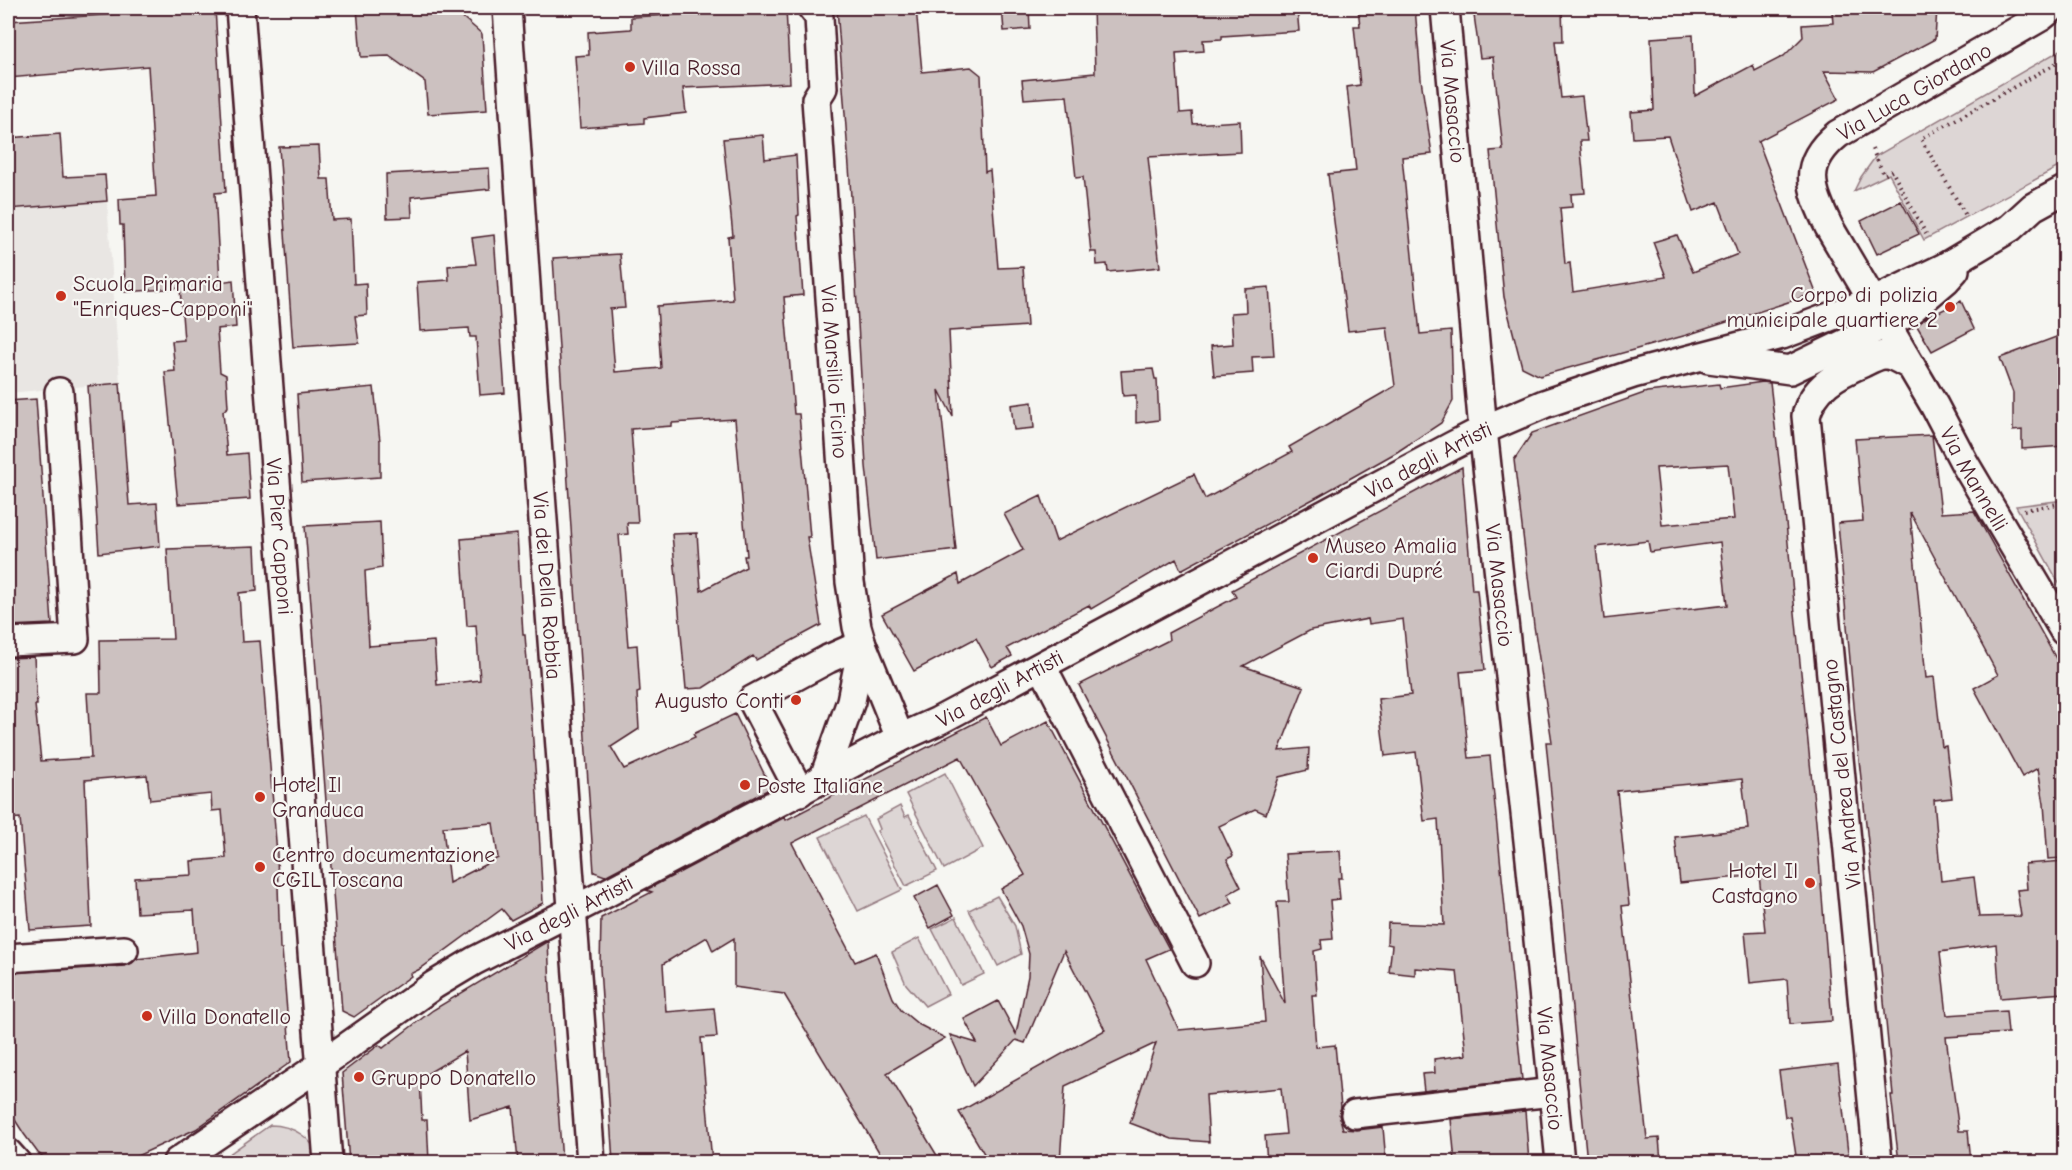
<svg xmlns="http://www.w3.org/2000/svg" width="2072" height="1170" font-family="'Comic Neue',sans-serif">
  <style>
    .built { fill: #e9e6e3 }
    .green { fill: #ddd6d5; stroke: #947a80; stroke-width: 1.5 }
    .building { fill: #ccc1c0; stroke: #4a1f2b; stroke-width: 1.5; fill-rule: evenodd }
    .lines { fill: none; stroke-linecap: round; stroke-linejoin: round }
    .minor-casing { stroke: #4a1f2b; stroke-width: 32 }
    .path { stroke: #4a1f2b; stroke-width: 4; stroke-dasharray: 1.5 4.5; stroke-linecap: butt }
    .minor { stroke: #f6f6f2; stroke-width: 27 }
    .poi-dot { fill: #c8321e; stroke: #f6f6f2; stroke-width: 2 }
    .labels { text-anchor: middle; stroke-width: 4.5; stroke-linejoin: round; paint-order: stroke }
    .poi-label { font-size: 22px; fill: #4a1f2b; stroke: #f6f6f2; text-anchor: start }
    .street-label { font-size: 22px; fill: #4a1f2b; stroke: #f6f6f2 }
  </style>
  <rect width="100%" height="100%" fill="#f6f6f2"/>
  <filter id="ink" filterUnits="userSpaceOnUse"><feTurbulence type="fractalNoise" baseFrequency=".0167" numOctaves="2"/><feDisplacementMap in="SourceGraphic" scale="12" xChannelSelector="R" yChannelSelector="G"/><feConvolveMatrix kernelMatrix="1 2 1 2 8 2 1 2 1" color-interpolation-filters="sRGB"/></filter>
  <g filter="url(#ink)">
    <!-- built -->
    <path class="built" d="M107,201L120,383L8,393V208Z"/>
    <!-- green -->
    <path class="green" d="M2064,48V164L1924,240L1889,174L1854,191L1861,177L1876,156Z
      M2064,500V592L2016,506Z
      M945,773L983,848L944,869L906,794Z
      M900,806L905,817L909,815L937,871L906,886L877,831L880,829L876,819Z
      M864,816L902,890L858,911L820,837Z
      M997,896L1015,926L1021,954L998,966L969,910Z
      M956,917L984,974L961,985L932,929Z
      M919,938L948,994L925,1006L906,984L892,952Z
      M270,1125C291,1125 317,1138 317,1162H218Z"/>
    <!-- building -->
    <path class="building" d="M215,8L226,192L215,193L220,282L233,280L236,327L217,329L220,372L226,375L228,407L223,411L227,455L247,453L250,499L178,504L165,372L175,371L172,341L184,340L180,288L125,292L123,225H120L119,199L156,196L148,66L8,78V21Z
      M357,8H452L482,34L487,110L428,114L425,82L389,56L361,57Z
      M837,8H916L922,72L971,67L981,75L985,172L990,170L998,268L1023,267L1027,326L949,331L953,417L939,390L956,550L876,560L866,466L850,180Z
      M1002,8H1029L1030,29L1004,31Z
      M1093,8H1297L1299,31L1222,36V39L1203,40L1204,51L1176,53L1180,113L1192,112L1193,124L1240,121L1241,152L1148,157L1160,267L1108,272L1107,264L1097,265L1096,252H1091L1083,177L1076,178L1067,96L1024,99L1022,80L1095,73Z
      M1358,8H1415L1421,79L1432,154L1402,157L1420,334L1451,331L1453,401L1441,423L1397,452L1317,497L1181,570L1176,559L1091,609L1089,605L1007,648L1012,656L992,667L976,638L914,671L882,614L958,574L960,584L1023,550L1004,514L1041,496L1056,541L1194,474L1205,499L1292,452L1289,447L1395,386L1387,327L1348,331L1328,174L1356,171L1347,87L1360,85L1354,26H1360Z
      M1473,8H1562L1563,41H1555L1561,98L1582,96L1587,141H1580L1585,193L1571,194L1572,207L1560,208L1565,264L1570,263L1573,292L1666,277L1653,242L1677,235L1693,272L1738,254L1718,202L1693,212L1668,136L1633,138L1631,112L1654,110L1651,38L1693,35L1695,96L1753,65L1755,71L1784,56L1803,37L1802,25L1833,23L1832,12L1871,8H1937L1935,39L1873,72L1824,71L1839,99L1758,141L1816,293L1687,335L1540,376L1522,367L1504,297L1490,151L1503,150L1493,57L1480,58Z
      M786,9L790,83L683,88L686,113L644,118V123L580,128L575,56L589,55L588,32L631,29V17Z
      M60,134L63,177L105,175L107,201L8,209V138Z
      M763,135L765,159L796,155L799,215L797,216L803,295L784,297L794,414H799L810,537H807L821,625L756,660L753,656L703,688L686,689L672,534L697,533L701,591L746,567L744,556H747L735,419L672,423V426L631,429L638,523H627L628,534L619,535L628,646L637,645L640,692L637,693L639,729L611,747L624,769L695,737L693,734L735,714L771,788L605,876L594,872L553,258L620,254L625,308L610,309L615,372L661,368L657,306L733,300L728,237L733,236L723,139Z
      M319,146L321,179H329L332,220L351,219L354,284L366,283L367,315L355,316L359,343L293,347L279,147Z
      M489,168L490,189L411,197L412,217L387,218L386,174Z
      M1901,201L1919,234L1877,254L1861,221Z
      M494,235L505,393L480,395L476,337H470L469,328L420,331L417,282L449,280L448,266L476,264L472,238Z
      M1269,287L1274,356L1252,357L1253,373L1214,376L1211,346L1233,344L1231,313L1246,312L1245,289Z
      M1961,301L1974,329L1932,351L1917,326L1924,319Z
      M2064,334V446L2022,449V430L2013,431V393L2000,358Z
      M1153,369L1155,379H1157L1159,420L1136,423V395L1123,396L1121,371Z
      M1763,382L1770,383L1785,513L1816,822L1832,1021L1790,1024L1787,979L1750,983L1745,932L1765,931L1759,875L1680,883L1675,837L1748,829L1742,779L1617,791L1629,905L1622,906L1647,1139L1659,1138L1661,1161L1587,1162L1546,742H1552L1534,626L1514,460L1532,433L1647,392L1719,384L1720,388ZM1728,464L1734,519L1662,525L1656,468ZM1648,541L1650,552L1720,542L1727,605L1604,619L1596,547Z
      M120,383L129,505L157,503L160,546L99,553L88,386Z
      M374,387L380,441V477L302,482L297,394Z
      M36,399L52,624L8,626V401Z
      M1032,402L1034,428L1014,430L1011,405Z
      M1932,435L1941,513L1974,511L2064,673V858L2048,859L2044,804L2038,768L2022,777L1974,688L1998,675L1910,512L1926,678L1934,677L1942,747L1946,746L1952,798L1934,800L1941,881L1974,877L1979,917L2021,916L2017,890L2027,889L2025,864L2064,861V993L2000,998L1996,944L1940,952L1947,1015L2006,1011L2008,1033L1946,1037L1959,1131H1968L1971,1162H1899L1891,1095H1893L1874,896L1858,751L1838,523L1863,521L1855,439Z
      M1462,467L1472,590H1477L1485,670L1460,672L1469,758L1490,756L1522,1080L1424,1091L1422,1074L1435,1073L1434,1059L1466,1055L1457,971L1415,968V975L1389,972L1392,945L1387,944L1388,923L1444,925L1438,819L1424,821L1416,752L1385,756L1378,699L1411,695L1403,619L1369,624L1368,619L1311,630L1243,666L1304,687L1279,751L1309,748L1308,770L1279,777L1266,814L1255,809L1219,826L1233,856L1227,859L1241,887L1228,894L1233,903L1200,919L1079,685L1169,640L1168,633L1236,597L1232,590Z
      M380,522L382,568L365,571L369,646L434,641L437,685L480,680L476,625L467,626L461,539L517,534L523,635H525L537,794L543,903L511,920L502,909L420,969L410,974L411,976L354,1017L342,1011L305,526ZM493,823L498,858L449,883L443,827Z
      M255,546L257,591L239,593L242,642L260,641L277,854L280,949H282L291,1062L196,1129L124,1162H50L38,1153L24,1134L15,1120L11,1102L8,1058V973L125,966L132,963L136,959L197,952L194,910L137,913L135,878L192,875L191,861L226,858L222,810L212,811L211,794L150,800L147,775L85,780L91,926L30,930L20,818L8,819V658L34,657L37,705H35L41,761L91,758L87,693H101L100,640L173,639L167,549Z
      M986,717L1001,746L1048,721L1169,949L1146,959L1179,1030L1265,1022L1260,956L1285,1004L1277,902H1289L1285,854L1340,851L1342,878H1338L1340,899L1330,900L1333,939L1321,940L1322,949L1314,951L1317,995H1312L1316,1047L1335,1045L1341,1107L1339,1115L1343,1129L1357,1130L1383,1127L1386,1162H1267L1265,1136L1286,1134L1281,1088L1206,1095L1209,1142L1172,1139L1130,1123L1156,1043L1065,1086L1060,1162H989L959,1112L1105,1030L1064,951L1025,1043L1016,1040L973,1086L950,1035L977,1043L964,1019L998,1001L1016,1034L1028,976L1029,954L1021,926L1001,889L1025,875L960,757L792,843L855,962L876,953L893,998L901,1010L918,1024L945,1038L887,1073L941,1162H885L784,994L734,987V938L713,951L707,937L663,964L666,1012L714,1008L717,1037L701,1038L712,1162H613L600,968L601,918L652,892L646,890L785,817L786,820Z
      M938,885L954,915L930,928L914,898Z
      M548,941L551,1011L562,1162H518L513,1107L470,1120L465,1051L420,1078L422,1120H427L429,1162H349L342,1073L379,1045L383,1048L433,1010Z
      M1838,1064L1849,1162H1797L1790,1117H1785L1779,1071Z
      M1525,1111L1529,1162H1455L1451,1119Z"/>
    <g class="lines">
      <defs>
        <g id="minor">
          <path id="s1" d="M240,8L328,1162"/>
          <path id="s2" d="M507,8L532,373L591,1162"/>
          <path id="s3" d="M812,8L819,17L823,88L816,99L850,582L857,627L862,644L900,738"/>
          <path id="s4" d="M1445,8L1483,430L1530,859L1560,1162"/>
          <path id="s5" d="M2052,8L2041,17L1838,134C1801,164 1810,188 1829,227L1934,405L1965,464L2064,631"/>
          <path d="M1709,359L1790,370L1906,314L1946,280L1955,270"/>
          <path d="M8,642L75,639L59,392"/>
          <path d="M1042,666L1195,963"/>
          <path d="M823,780L851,701L862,646"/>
          <path d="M800,792L752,700L828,659L862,644"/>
          <path d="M8,958L124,950"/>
          <path d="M1355,1114L1553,1092"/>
          <path d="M8,1153L16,1162"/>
          <path id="s6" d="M177,1162L321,1065L434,985L474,961L603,895L900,738L938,721L1452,446L1483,430L1544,404L1633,374L1782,335L1885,296L1943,268L2010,228L2033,207L2064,190"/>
          <path d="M1878,1162L1806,416C1813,387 1837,374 1863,363C1869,360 1878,355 1885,355C1894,355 1903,362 1911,366"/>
        </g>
      </defs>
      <!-- minor casing -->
      <use href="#minor" class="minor-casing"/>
      <!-- path -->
      <path class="path" d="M1872,149L1884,175L1892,171L1926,234
        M1965,214L1921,139L2064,59
        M2024,510L2064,503"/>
      <!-- minor -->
      <use href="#minor" class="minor"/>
    </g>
  </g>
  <!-- markers -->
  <g class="poi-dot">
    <circle cx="630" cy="67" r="6"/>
    <circle cx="61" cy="296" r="6"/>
    <circle cx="1950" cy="307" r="6"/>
    <circle cx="1313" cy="558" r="6"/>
    <circle cx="796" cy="700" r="6"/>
    <circle cx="745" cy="785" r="6"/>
    <circle cx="260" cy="797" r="6"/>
    <circle cx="260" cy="867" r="6"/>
    <circle cx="1810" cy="883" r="6"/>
    <circle cx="147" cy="1016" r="6"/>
    <circle cx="359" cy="1077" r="6"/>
  </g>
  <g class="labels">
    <!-- poi labels -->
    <g class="poi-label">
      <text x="642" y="75">Villa Rossa</text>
      <text x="73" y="291">Scuola Primaria<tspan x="73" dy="25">"Enriques-Capponi"</tspan></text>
      <text x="1938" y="302" text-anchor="end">Corpo di polizia<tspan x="1938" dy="25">municipale quartiere 2</tspan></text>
      <text x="1325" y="553">Museo Amalia<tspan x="1325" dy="25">Ciardi Dupré</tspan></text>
      <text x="784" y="708" text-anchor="end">Augusto Conti</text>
      <text x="272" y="792">Hotel Il<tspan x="272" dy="25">Granduca</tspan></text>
      <text x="757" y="793">Poste Italiane</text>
      <text x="272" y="862">Centro documentazione<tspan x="272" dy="25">CGIL Toscana</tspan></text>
      <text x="1798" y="878" text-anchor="end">Hotel Il<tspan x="1798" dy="25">Castagno</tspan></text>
      <text x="159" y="1024">Villa Donatello</text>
      <text x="371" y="1085">Gruppo Donatello</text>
    </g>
    <!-- street labels -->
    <g class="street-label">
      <text transform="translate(1914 91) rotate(-30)" y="8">Via Luca Giordano</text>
      <text dy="8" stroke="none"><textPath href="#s4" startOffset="94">Via Masaccio</textPath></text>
      <text dy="8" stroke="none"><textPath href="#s3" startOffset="369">Via Marsilio Ficino</textPath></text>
      <text dy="8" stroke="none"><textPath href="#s6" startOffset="1437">Via degli Artisti</textPath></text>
      <text dy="8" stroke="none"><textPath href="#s5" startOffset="644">Via Mannelli</textPath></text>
      <text dy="8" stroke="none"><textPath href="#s1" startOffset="530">Via Pier Capponi</textPath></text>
      <text dy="8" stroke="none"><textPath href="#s2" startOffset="579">Via dei Della Robbia</textPath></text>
      <text dy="8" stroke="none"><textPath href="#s4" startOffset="580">Via Masaccio</textPath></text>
      <text dy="8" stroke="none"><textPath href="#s6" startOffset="951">Via degli Artisti</textPath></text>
      <text transform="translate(1841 774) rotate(-96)" y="8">Via Andrea del Castagno</text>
      <text dy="8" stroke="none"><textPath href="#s6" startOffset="465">Via degli Artisti</textPath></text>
      <text dy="8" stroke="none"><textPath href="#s4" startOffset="1066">Via Masaccio</textPath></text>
    </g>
  </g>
  <!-- margin -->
  <rect width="2072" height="1170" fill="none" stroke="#f6f6f2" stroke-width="30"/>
  <rect x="15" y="15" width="2042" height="1140" fill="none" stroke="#4a1f2b" stroke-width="2" filter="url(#ink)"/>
</svg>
